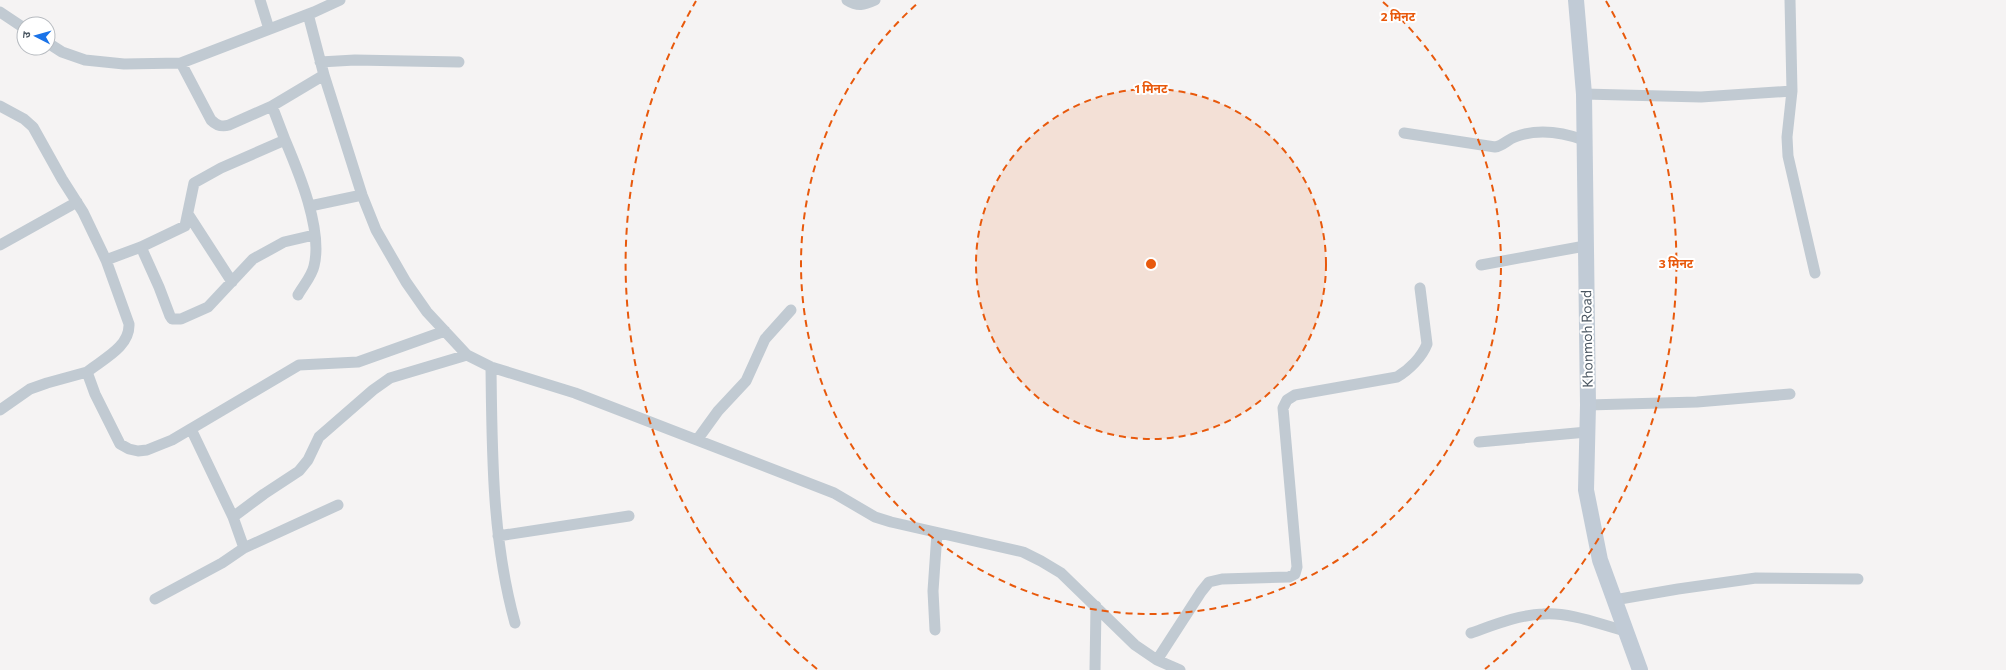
<svg xmlns="http://www.w3.org/2000/svg" width="2006" height="670" font-family="Commissioner,'Noto Sans Devanagari',sans-serif">
  <style>
    .lines { fill: none; stroke-linecap: round; stroke-linejoin: round }
    .street { stroke: #c1cad2; stroke-width: 11 }
    .secondary { stroke: #c1cbd6; stroke-width: 16 }
    .ring { fill: none; stroke: #e8590c; stroke-width: 2; stroke-dasharray: 7 5 }
    .labels { text-anchor: middle; stroke-width: 4; stroke-linejoin: round; paint-order: stroke }
    .street-label { font-size: 14px; fill: #4a5661; stroke: #fff }
    .centre { fill: #e8590c; stroke: #fff; stroke-width: 2 }
    .ring-label { font-size: 12px; text-anchor: middle; font-weight: bold; fill: #e8590c; stroke: #fff; stroke-width: 4; stroke-linejoin: round; paint-order: stroke }
  </style>
  <rect width="100%" height="100%" fill="#f5f3f3"/>
  <g class="lines">
    <!-- street -->
    <path class="street" d="M260,0L269,29
      M847,0C858,7 864,5 875,0
      M1790,0L1792,91L1787,137L1788,156L1815,273
      M0,12L24,28
      M308,14L324,75L362,195L376,230L406,282L427,312L467,355L491,367L575,393L834,493L875,517L891,522L1023,552L1041,561L1061,573L1135,645L1157,660L1180,670
      M48,43L62,52L85,60L124,64L181,63L314,12L340,0
      M320,62L355,60L459,62
      M181,63L211,120C217,126 222,127 229,125L272,106
      M1584,94L1701,97L1792,91
      M0,106L24,119L33,127L62,179L83,212L106,260L129,324C130,347 103,359 87,372L95,394L120,444L129,449L138,451L147,450L172,440L299,365L358,362L445,331
      M1404,133L1495,147C1503,146 1508,139 1515,137C1538,128 1562,132 1584,140
      M285,140C299,173 323,230 314,266C312,276 303,286 298,295
      M310,206L362,195
      M188,214L232,282
      M0,245L77,202
      M141,247L159,287L170,316L172,319H181L208,307L253,259L284,242L314,235
      M106,260L141,247L185,226L194,183L221,168L285,140L272,106L324,75
      M1481,265L1585,246
      M491,367C492,453 492,540 515,623
      M1588,405L1697,402L1790,394
      M0,410L30,389L47,383L87,372
      M697,440L718,411L746,381L765,339L791,310
      M1479,442L1587,432
      M233,517L264,494L299,471L308,460L319,437L373,390L390,378L467,355
      M498,536L629,516
      M244,548L338,505
      M155,599L222,563L244,548L233,517L191,429
      M1614,600L1678,589L1756,578L1858,579
      M935,630L933,591L937,533
      M1471,633C1494,625 1518,615 1543,614C1570,612 1599,624 1625,631
      M1157,660L1201,592L1209,582L1222,579L1289,577L1295,574L1297,567L1283,408L1287,400L1295,395L1397,377C1409,370 1422,357 1427,344L1420,288
      M1095,670L1096,606"/>
    <!-- secondary -->
    <path class="secondary" d="M1576,0L1584,94L1588,405L1586,490L1600,560L1640,670"/>
  </g>
  <!-- distance rings -->
  <circle cx="1151" cy="264" r="175" fill="#e8590c" fill-opacity=".12"/>
  <g class="ring">
    <circle cx="1151" cy="264" r="175"/>
    <path d="M1383 2A350 350 0 1 1 919 2"/>
    <path d="M817 669A525 525 0 0 1 696 1M1606 1A525 525 0 0 1 1485 669"/>
  </g>
  <g class="labels">
    <!-- street labels -->
    <g class="street-label">
      <text transform="translate(1587 339) rotate(-91)" y="5">Khonmoh Road</text>
    </g>
  </g>
  <circle cx="1151" cy="264" r="6" class="centre"/>
  <g class="ring-label">
    <text x="1398" y="21">2 मिनट</text>
    <text x="1151" y="93">1 मिनट</text>
    <text x="1676" y="268">3 मिनट</text>
  </g>
  <!-- north arrow -->
  <g transform="translate(36 36) rotate(276)"><circle r="19" fill="#ffffff" stroke="#b7bbc0"/>
  <path d="M0-3L7 15L0 10L-7 15Z" fill="#1a73e8"/>
  <text y="-6" font-size="11" font-weight="bold" text-anchor="middle" fill="#4a5661">उ</text>
  </g>
</svg>
